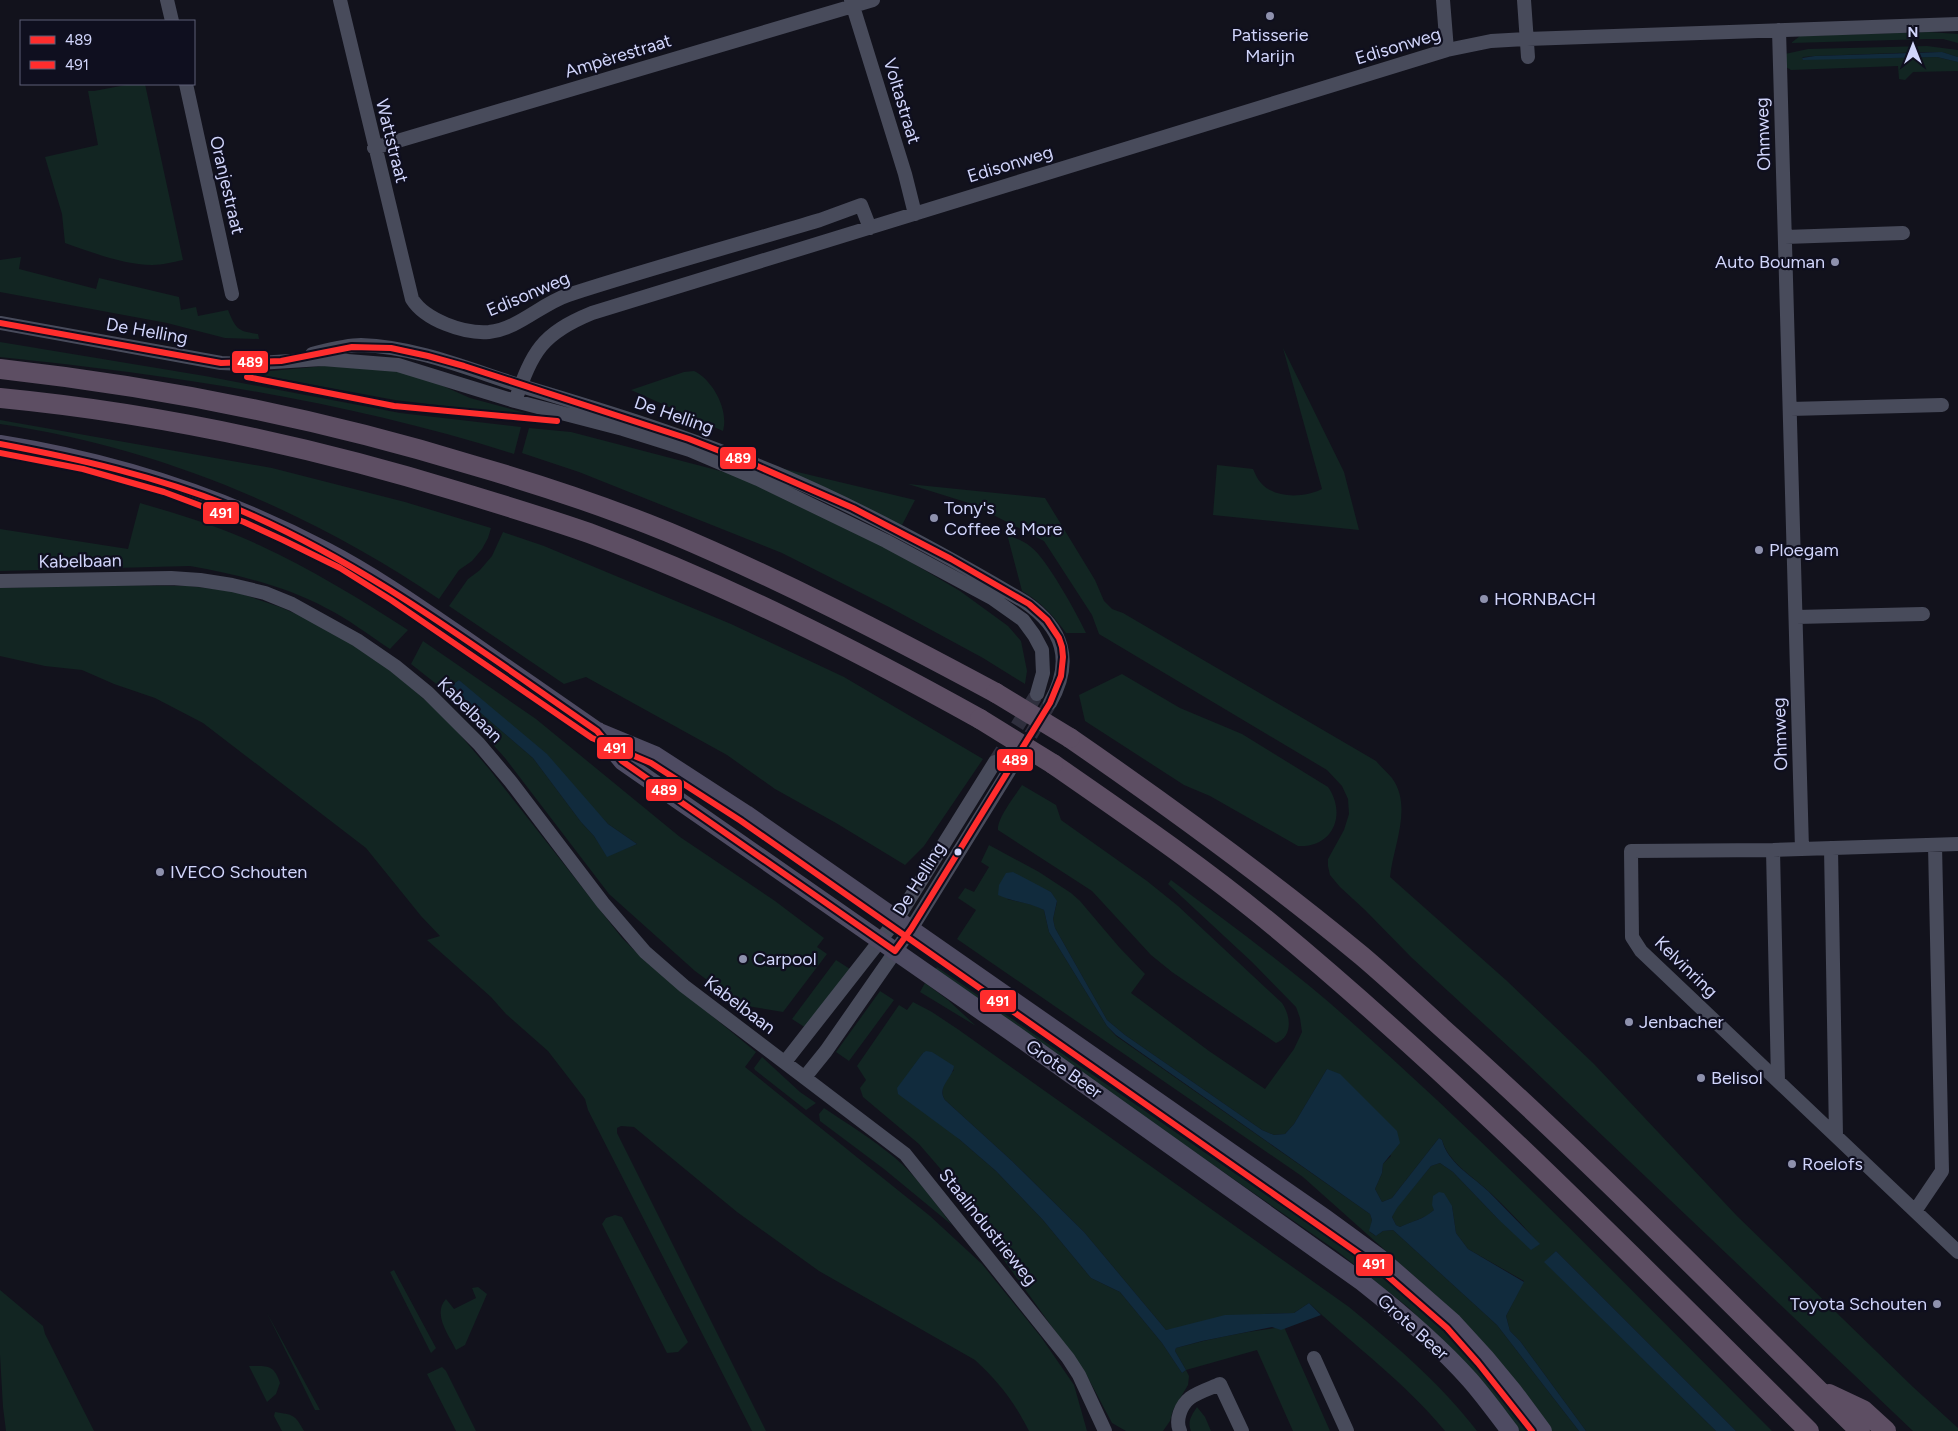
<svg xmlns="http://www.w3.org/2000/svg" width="1958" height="1431" font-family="Figtree,sans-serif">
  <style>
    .green { fill: #122522; fill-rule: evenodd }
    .water { fill: #112b3d }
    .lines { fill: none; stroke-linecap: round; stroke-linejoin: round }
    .minor-tunnel { stroke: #2f2f3d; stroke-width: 14; stroke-dasharray: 14 7; stroke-linecap: butt }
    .minor { stroke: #484b5b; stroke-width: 14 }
    .major { stroke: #4e4b62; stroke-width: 18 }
    .highway { stroke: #5d4e63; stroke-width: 20 }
    .highway-bridge { stroke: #5d4e63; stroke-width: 20 }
    .bus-1-casing { stroke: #0f0f1f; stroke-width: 10 }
    .bus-2-casing { stroke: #0f0f1f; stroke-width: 10 }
    .bus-1 { stroke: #ff2d2d; stroke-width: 6 }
    .bus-2 { stroke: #ff2d2d; stroke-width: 6 }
    .poi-dot { fill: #8e91ad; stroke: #0f0f1f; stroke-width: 2 }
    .bus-dot { fill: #d1d5fb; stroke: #0f0f1f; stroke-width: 2 }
    .labels { text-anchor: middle; stroke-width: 4.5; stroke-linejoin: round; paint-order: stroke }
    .poi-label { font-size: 18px; fill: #d1d5fb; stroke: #0f0f1f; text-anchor: start }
    .street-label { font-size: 18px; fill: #d1d5fb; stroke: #0f0f1f }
    .line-badge { stroke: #0f0f1f; stroke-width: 2 }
    .badge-label { font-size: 14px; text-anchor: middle; font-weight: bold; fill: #fff }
  </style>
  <rect width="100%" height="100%" fill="#12121c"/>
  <!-- green -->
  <path class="green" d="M1929,32L1958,34V43L1943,39H1928L1791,43L1800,36Z
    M1927,46L1958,50V57L1942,52H1925L1815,56L1803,57L1802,59L1937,57L1958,62V71L1913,72L1905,80L1899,79L1898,66L1791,70L1786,67L1785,54L1808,49Z
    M131,84H145L183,260C173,262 162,265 152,265C124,265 91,252 65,243L62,214L45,157L98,145L88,91H94Z
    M21,257L19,269L96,289L99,278L179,297L181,310L196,307L198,316L228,310C236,329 237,331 258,334L259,339L225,338L167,323L0,292V260Z
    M0,342L205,376L400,413L521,427L514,454C348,401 174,375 0,357Z
    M1283,348L1344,472L1359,530L1213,515L1217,465L1253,469C1255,473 1257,479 1261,483C1275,499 1304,498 1322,489Z
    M324,366L353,367L396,371L425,378L470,398L540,417L395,400L250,373Z
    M694,371C713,380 729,410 723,431L631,390L684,372Z
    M0,420L272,468L405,502L491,528L488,538L482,549L472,561L459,570L439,599C307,510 158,447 0,424Z
    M529,428L571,432L728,473L769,489L887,548L960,591L1008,626L1021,641L1027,671L1025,684L983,658L889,607L782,553L579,472L522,453Z
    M768,465L915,500L901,527Z
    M908,484L1045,498L1095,580L1104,601L1112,609L1123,613L1376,761C1381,767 1387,772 1392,778C1413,807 1393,846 1390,877L1507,981L1594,1064L1737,1216L1913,1387L1958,1428V1431H1913L1523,1060L1412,958L1365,910L1340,887L1330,875L1328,866V859L1344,830L1349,814L1348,799L1342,786L1327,770L1099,634L1092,615L1044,541L972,504Z
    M140,503C181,515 221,527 259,545C311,569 360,599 408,630L390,649C369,635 348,619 326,608C285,586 236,574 190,566L0,571V529L128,549Z
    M503,532L544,546L731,624L844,677L983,759L924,846L905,865L836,823L775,789L727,755L586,677L564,684L449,606L468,579L480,570L492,556Z
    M1007,534C1014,538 1024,541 1031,547C1047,559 1077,614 1086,633H1066C1053,615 1041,602 1022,591Z
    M99,585L190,586L236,592L280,607L317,623L353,645L395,674L431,705L456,730L490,770L622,938L645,961L756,1052L745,1067L930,1216L982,1264L1041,1337L1074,1385L1087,1431H1029C1015,1403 999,1382 975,1360L819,1271L737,1212L634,1127L621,1126L617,1128V1133L766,1431H752L588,1110L585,1099L548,1051L506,1014L491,997L427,940L440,936L421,916L366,848L203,723L155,698L114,684L82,670L45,666L0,656V588Z
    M423,641L536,719L680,837L775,901L824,938L817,947L827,954L783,1012L741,1005L695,971L609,894L505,758L444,690L411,664ZM459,680L594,809L608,824L637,844L607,856L594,836L581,822L533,758L453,689L452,685Z
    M1122,674L1180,708L1242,734L1328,787C1347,814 1333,848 1298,846L1210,796L1184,785L1085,721L1079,695Z
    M1022,785L1056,805L1061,820L1147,881L1178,906L1282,1003C1291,1016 1293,1037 1276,1043L1172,972L1151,955L1092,891L998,830C997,818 1015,796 1022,785Z
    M989,845L1039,872L1071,893L1080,901L1119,947L1145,974L1131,993L1209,1051L1265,1089L1294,1049L1302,1032L1300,1018L1296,1007L1252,962L1168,884L1171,880C1231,925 1292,969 1348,1019C1496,1150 1633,1292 1772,1431H1736L1556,1251L1545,1262L1716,1431H1586L1520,1341L1510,1331L1506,1316L1524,1281L1468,1249L1456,1233L1452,1206L1434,1210L1427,1216L1400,1227L1396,1225L1392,1217L1396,1208L1431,1166L1440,1163L1453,1172L1498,1219L1539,1244C1523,1225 1504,1205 1485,1188C1469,1174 1448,1161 1442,1140L1439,1138L1392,1198L1382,1202L1375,1189L1382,1173L1383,1164L1391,1156L1327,1069L1294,1124L1285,1134L1274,1135L1262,1130L1125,1035L1107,1020L1055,928L1053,919L1057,902L1051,892L1033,884L1007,899L1034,905L1044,910L1049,932L1107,1026L1116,1036L1370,1214L1372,1220L1370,1232L1376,1236L1383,1231L1393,1230L1497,1325L1579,1431H1551L1451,1309L1303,1177L957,939L976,910L958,898L965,888L974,892L989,867L981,862Z
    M836,960L850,969L806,1028L792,1019Z
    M937,967L1282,1206L1363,1255L1426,1306L1485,1366L1535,1431H1518L1484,1385L1409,1308L1337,1251L934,971Z
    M925,983L948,1000L976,1026L920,992Z
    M880,991L894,1000L849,1061L836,1052Z
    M913,1002L932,1012L959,1030L1349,1307C1394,1344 1441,1384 1477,1431H1445C1405,1382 1354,1346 1309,1303L1294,1313L1264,1314L1166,1330L1084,1232L1012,1161L945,1100C938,1090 947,1078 954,1070L923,1053L920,1058L959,1139L996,1171L1043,1220L1091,1278L1120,1292L1162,1343L1182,1373L1186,1370L1175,1351L1176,1348C1212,1338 1248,1331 1284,1327L1330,1431H1293L1257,1350L1186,1370L1189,1376L1188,1385L1173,1410L1170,1421L1163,1431H1126L1112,1423L1086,1374L988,1238L957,1188L919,1144L863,1097L860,1088L866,1080L857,1066L899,1005L907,1010Z
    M762,1057L800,1092L816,1103L806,1110L755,1070L754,1068Z
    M824,1108C848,1124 872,1139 894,1157C917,1176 934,1202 952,1225L884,1169L820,1121L819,1114Z
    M615,1215L622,1217L688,1342L678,1352L667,1353L602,1224L606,1218Z
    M394,1270L436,1348L431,1353L390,1272Z
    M478,1287L487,1294L465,1345L456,1350C449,1335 432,1314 446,1299L454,1309L476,1298L472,1288Z
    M0,1290L43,1326L45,1334L94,1431H6L3,1407L0,1355Z
    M267,1313L320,1410H315Z
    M249,1366C267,1366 274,1364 280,1383L276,1394L267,1402Z
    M442,1367L446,1371L476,1431H456L427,1374Z
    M1197,1407L1205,1417L1211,1431H1191C1187,1421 1192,1415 1197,1407Z
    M275,1412C293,1415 295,1414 304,1431H282L274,1416Z"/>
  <!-- water -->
  <path class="water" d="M1942,52L1958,57V62L1937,57L1803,60L1802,58L1815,56Z
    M459,680L547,754L608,824L637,844L607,857L594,836L581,822L533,758L453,689L452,685Z
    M1013,872L1051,892L1057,901L1053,919L1055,928L1107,1020L1125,1035L1262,1130L1274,1135L1285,1134L1294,1124L1327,1069L1340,1074L1397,1131L1400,1143L1383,1164L1382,1173L1375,1189L1382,1202L1392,1198L1439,1138L1442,1140C1448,1163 1471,1175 1488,1191C1505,1208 1522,1226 1540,1244L1531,1250L1498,1219L1453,1172L1440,1163L1431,1166L1397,1208L1392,1217L1396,1225L1400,1227C1412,1221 1423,1220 1434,1210L1432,1205L1433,1196L1439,1192L1444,1193L1452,1206L1456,1233L1468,1249L1524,1282L1506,1316L1510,1331L1520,1341L1586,1431H1579L1497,1325L1393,1230L1383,1231L1376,1236L1369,1231L1372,1220L1370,1214L1116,1035L1107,1026L1049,932L1044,910C1029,902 1013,902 998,895L999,885L1006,873Z
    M926,1051L932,1052L954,1066C953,1078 936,1087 945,1100L1012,1161L1084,1232L1166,1330L1225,1315L1294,1313L1309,1303L1321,1315L1281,1330L1272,1327L1202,1341L1176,1348L1175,1351L1186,1370L1182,1373L1162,1343L1120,1292L1091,1278L1043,1220L996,1171L959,1139L898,1094L897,1088L923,1053Z
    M1556,1251L1736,1431H1716L1544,1262Z"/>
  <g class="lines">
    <!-- minor-tunnel -->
    <path class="minor-tunnel" d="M995,762L1037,694
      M1009,771L1050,703"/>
    <!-- minor -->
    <path class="minor" d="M167,0L172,21
      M340,0L412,299C425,320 464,334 489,332C518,329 541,304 568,295C651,268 736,245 820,220L861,205L870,228
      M851,0L905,174L915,214
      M1443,0L1447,50
      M1524,0L1528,57
      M1779,30L1802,849
      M186,84L232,294
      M374,148L873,0
      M1785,237L1903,233
      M0,323L221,363L244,364L322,359L398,365L515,401L623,429L690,450L758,479L886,541L992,598L1023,620L1034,635L1042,650L1043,673L1037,694
      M312,354C328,350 345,345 361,345C419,347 473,371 528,388C612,413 695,439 776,473C862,509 944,554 1025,602C1063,628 1074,661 1050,703
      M515,401C533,351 541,334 592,313L1447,50L1491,41L1527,39L1958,24
      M1790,409L1942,405
      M0,581L171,578L200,580L232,585L265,593L292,604L357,640L395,666L428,693L479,744L511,782L603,903L645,952L684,986L905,1154L1068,1358L1079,1375L1105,1431
      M1796,617L1923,614
      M1958,844L1773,850L1631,851L1632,937L1641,951L1958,1252
      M1831,848L1836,1136
      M1773,850L1778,1081
      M785,1062L897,919L995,762
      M805,1077L826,1051L911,929L1009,771
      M1915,1211L1942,1171L1935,845
      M1314,1358L1347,1431
      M1180,1431C1175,1420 1181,1405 1190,1398C1198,1392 1211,1388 1220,1384L1242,1431"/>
    <!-- major -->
    <path class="major" d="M0,444C114,462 223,497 326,551C374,576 418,607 463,638C508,669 552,700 597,731L655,755L746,814L1325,1218L1380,1258L1453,1322L1485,1357L1514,1392L1543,1431
      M598,731L622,761L1014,1034L1362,1282C1400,1312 1438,1344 1470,1380C1484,1396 1497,1414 1510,1431"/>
    <!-- highway -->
    <path class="highway" d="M0,369C161,387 318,418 472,465C538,484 604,506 668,532C780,579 888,635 996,693
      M0,398C156,413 310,446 460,492C503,505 546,518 589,533C724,583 854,649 980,719
      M1070,738C1170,807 1269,879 1362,956C1389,979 1415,1003 1441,1027C1586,1156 1721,1295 1860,1431
      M1053,764C1128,816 1204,868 1274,926C1463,1083 1635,1259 1809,1431
      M1829,1394L1863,1410L1886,1431"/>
    <!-- highway-bridge -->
    <path class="highway-bridge" d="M996,693L1070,738
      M980,719L1053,764"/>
    <defs>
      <path id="bus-1" d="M0,323L221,363L281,361L352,347L391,348L428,356L464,366L689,439L748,462L853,508L951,559L1029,604L1047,620L1059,638L1062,647L1063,657L1061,676L1050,703L911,929L895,951L622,761L597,731C479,650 363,561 230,506C155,476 79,459 0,444
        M247,377L394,406L557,421"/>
      <path id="bus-2" d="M0,453L83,469L164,492L244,522L283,540L340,568L391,600L592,738L651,763L741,821L1375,1265L1447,1328L1478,1363L1532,1431"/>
    </defs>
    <!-- bus-1 casing -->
    <use href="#bus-1" class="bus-1-casing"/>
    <!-- bus-2 casing -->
    <use href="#bus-2" class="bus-2-casing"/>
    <!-- bus-1 -->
    <use href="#bus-1" class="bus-1"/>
    <!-- bus-2 -->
    <use href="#bus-2" class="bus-2"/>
  </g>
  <!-- markers -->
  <g class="poi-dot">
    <circle cx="1270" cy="16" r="5"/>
    <circle cx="1835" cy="262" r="5"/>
    <circle cx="934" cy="518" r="5"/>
    <circle cx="1759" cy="550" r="5"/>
    <circle cx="1484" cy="599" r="5"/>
    <circle cx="160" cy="872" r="5"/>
    <circle cx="743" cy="959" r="5"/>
    <circle cx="1629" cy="1022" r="5"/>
    <circle cx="1701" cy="1078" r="5"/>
    <circle cx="1792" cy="1164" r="5"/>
    <circle cx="1937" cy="1304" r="5"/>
  </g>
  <circle class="bus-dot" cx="958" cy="852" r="4.5"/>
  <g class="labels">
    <!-- poi labels -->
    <g class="poi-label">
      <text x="1270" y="41" text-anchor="middle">Patisserie<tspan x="1270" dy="21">Marijn</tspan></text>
      <text x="1825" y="268" text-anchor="end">Auto Bouman</text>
      <text x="944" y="514">Tony's<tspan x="944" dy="21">Coffee &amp; More</tspan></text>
      <text x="1769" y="556">Ploegam</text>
      <text x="1494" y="605">HORNBACH</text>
      <text x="170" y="878">IVECO Schouten</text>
      <text x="753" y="965">Carpool</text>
      <text x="1639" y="1028">Jenbacher</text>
      <text x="1711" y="1084">Belisol</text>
      <text x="1802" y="1170">Roelofs</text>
      <text x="1927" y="1310" text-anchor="end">Toyota Schouten</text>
    </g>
    <!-- street labels -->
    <g class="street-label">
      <text transform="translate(1398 46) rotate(-17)" y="6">Edisonweg</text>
      <text transform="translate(618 56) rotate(-17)" y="6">Ampèrestraat</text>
      <text transform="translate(902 101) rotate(73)" y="6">Voltastraat</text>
      <text transform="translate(1763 134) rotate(-92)" y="6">Ohmweg</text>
      <text transform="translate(392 141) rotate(76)" y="6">Wattstraat</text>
      <text transform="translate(1010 164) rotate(-17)" y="6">Edisonweg</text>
      <text transform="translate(227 185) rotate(77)" y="6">Oranjestraat</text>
      <text transform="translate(528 294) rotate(-23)" y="6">Edisonweg</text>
      <text transform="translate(147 331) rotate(10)" y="6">De Helling</text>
      <text transform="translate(674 415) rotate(19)" y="6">De Helling</text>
      <text transform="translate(80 561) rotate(-1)" y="6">Kabelbaan</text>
      <text transform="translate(470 710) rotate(45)" y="6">Kabelbaan</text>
      <text transform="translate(1780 734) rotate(-92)" y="6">Ohmweg</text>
      <text transform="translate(919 879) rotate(-58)" y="6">De Helling</text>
      <text transform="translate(1686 967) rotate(44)" y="6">Kelvinring</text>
      <text transform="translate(740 1005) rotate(37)" y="6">Kabelbaan</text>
      <text transform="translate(1064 1069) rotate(35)" y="6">Grote Beer</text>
      <text transform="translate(988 1227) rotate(51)" y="6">Staalindustrieweg</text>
      <text transform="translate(1413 1327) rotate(42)" y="6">Grote Beer</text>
    </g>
  </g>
  <g class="line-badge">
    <rect x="231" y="350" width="38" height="24" rx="5" fill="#ff2d2d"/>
    <rect x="719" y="446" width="38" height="24" rx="5" fill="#ff2d2d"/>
    <rect x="202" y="501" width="38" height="24" rx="5" fill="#ff2d2d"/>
    <rect x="596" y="736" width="38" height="24" rx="5" fill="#ff2d2d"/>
    <rect x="996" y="748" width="38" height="24" rx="5" fill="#ff2d2d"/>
    <rect x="645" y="778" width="38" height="24" rx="5" fill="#ff2d2d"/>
    <rect x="979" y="989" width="38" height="24" rx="5" fill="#ff2d2d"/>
    <rect x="1355" y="1253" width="39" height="24" rx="5" fill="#ff2d2d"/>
  </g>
  <g class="badge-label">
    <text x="250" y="367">489</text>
    <text x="738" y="463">489</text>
    <text x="221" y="518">491</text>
    <text x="615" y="753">491</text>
    <text x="1015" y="765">489</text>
    <text x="664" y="795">489</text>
    <text x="998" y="1006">491</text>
    <text x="1374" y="1269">491</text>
  </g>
  <!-- legend -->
  <rect x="20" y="20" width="175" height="65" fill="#0f0f1f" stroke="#5d5e77"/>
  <rect x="30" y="36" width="25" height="8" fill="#ff2d2d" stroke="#5d5e77"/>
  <text x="65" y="45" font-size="15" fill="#d1d5fb">489</text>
  <rect x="30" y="61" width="25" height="8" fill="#ff2d2d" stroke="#5d5e77"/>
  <text x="65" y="70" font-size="15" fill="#d1d5fb">491</text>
  <!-- north arrow -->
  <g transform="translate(1913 45)" stroke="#0f0f1f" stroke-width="4" paint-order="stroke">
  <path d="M0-4L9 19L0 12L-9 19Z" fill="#d1d5fb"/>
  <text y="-8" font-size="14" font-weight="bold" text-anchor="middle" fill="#d1d5fb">N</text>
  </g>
</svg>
